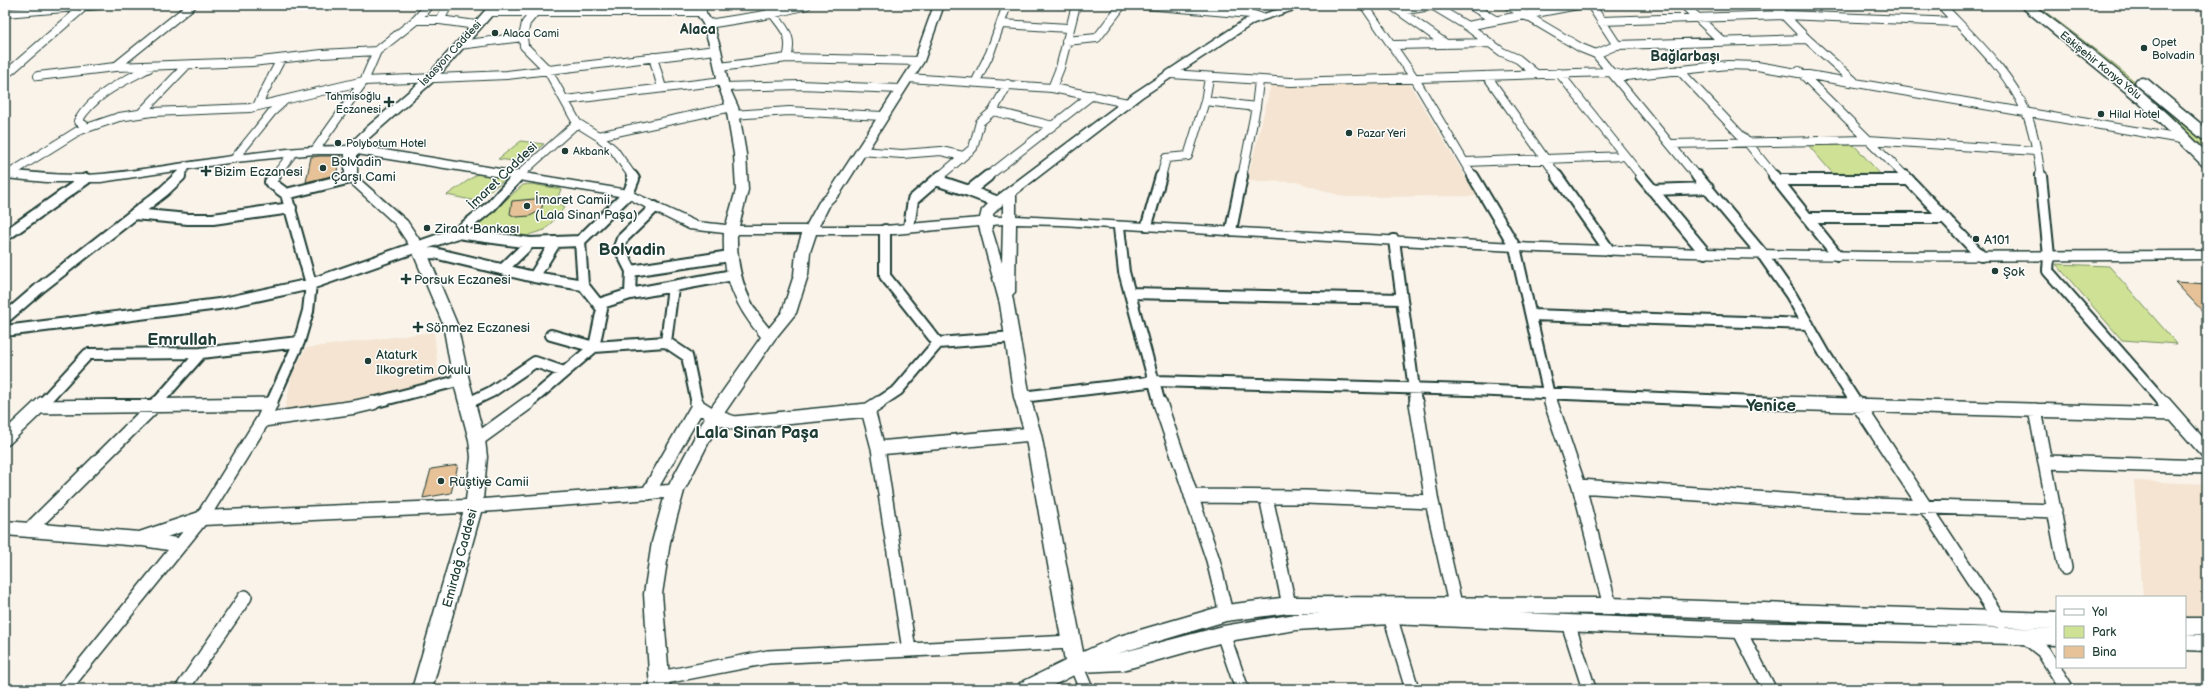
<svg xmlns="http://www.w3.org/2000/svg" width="2212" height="694" font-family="'Balsamiq Sans',sans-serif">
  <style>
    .built { fill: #f4e4d1 }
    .green { fill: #cee195; stroke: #768f64 }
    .building { fill: #e7c298; stroke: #1f3d34 }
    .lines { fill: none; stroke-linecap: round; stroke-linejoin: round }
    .street-far2-casing { stroke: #1f3d34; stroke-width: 10 }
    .street-far1-casing { stroke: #1f3d34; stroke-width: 14 }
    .street-casing { stroke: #1f3d34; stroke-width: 16 }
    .secondary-casing { stroke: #1f3d34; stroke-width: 3 }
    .highway-casing { stroke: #1f3d34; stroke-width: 3 }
    .street-far2 { stroke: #fff; stroke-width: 8 }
    .street-far1 { stroke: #fff; stroke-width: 10 }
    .street { stroke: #fff; stroke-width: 13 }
    .secondary { fill: #fff; fill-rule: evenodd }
    .highway { fill: #fff; fill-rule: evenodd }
    .poi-dot { fill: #1f3d34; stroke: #fff; stroke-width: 1.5 }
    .labels { text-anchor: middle; stroke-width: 3; stroke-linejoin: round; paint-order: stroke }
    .far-poi-label { font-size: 11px; fill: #1f3d34; stroke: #fff; text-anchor: start }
    .far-street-label { font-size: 11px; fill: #1f3d34; stroke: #fff }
    .poi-label { font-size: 13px; fill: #1f3d34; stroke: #fff; text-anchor: start }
    .street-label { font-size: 13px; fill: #1f3d34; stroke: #fff }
    .far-district-label { font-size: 14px; font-weight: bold; fill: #1f3d34; stroke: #fff }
    .district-label { font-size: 17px; font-weight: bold; fill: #1f3d34; stroke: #fff }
  </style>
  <rect width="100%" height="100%" fill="#faf3ea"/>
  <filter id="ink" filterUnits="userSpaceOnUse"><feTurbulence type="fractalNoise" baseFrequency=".025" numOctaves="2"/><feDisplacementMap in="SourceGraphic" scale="8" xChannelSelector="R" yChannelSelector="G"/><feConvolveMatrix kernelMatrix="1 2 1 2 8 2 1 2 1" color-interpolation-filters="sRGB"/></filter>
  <g filter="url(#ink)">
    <!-- built -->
    <path class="built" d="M1409,83L1477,196L1345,197L1297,182L1247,181L1271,85Z
      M434,332L439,381L355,404L284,414L292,375L306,348Z
      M2134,481L2207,484V620L2185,619V597H2143Z"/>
    <!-- green -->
    <path class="green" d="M2032,5H2036C2095,48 2151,94 2207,141V153L2155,102Z
      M521,141L544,144L521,162L498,159Z
      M1808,145H1854L1882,176H1835Z
      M479,173L507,178L476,201L447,195Z
      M531,184L561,189L556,202L565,207L545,230L531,234L521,241L468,233L523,185Z
      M2056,264L2109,266L2177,344L2122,340Z"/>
    <!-- building -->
    <path class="building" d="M320,156H341L336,175L306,182L311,157Z
      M545,198L541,210L530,216L516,217L510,214L512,201Z
      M2175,282L2207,284V316Z
      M458,465L451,493L423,498L431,469Z"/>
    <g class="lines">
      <defs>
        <path id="street-far2" d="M767,5C779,26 795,32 787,58
          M1145,5L1251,14L1260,17
          M1364,5L1415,79L1473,177
          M1391,5L1446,44
          M1432,5L1467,26L1502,52L1518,59L1535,73
          M1470,5L1495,20
          M1508,5L1581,48L1596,54L1697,177
          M1591,5L1617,45
          M1684,5L1722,41
          M1774,5L1807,39L1854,81
          M1941,5C1971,37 2009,71 2026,112C2034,132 2038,155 2041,177
          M536,11L526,23L523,37L524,46L547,69L577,123L598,136L614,150L633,177
          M1400,11L1437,5
          M489,12H702
          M5,13L100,5
          M416,20H440L476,25
          M440,20L448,5
          M1601,21L1784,15L1957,22
          M708,24L771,14L807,5
          M1002,24L1068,28
          M1467,26L1578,5
          M1066,41L1097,38L1122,5
          M459,45L523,37
          M1394,45L1490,43
          M1596,54L1617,45L1807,39
          M653,57L662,88
          M115,67L192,5
          M720,67L787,58L919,61
          M1679,70L1747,142L1775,177
          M5,71H10L85,6
          M1799,71L1906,177
          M1559,73L1642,177
          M1171,74L1291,82L1609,72L1626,76L1728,65L1757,66L2187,140
          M38,76L115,67L252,62L322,54L377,51
          M1487,76L1558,177
          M908,78L1052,88L1128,103
          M976,81L990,53L1007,5
          M724,87L800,85L900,89
          M1052,88L1060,68L1076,5
          M565,100L723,81
          M1205,101L1256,107
          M257,106L281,59
          M993,111L1053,126
          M141,113L187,65
          M733,115L789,111L882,116
          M87,127L78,121C94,94 122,82 149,68
          M598,136L732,107
          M1671,144L1868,140L2036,151
          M315,150L364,81L377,51L416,20L429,5
          M860,151L902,154L941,151L963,156
          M235,158L272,112L285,100
          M1466,162L1625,156
          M9,174L78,131L119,117L152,112L250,108L364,81L507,75L716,50
          M179,177L186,166
          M274,177L293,153
          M517,177L577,123
          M939,177L973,148L980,122L993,111L1008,84
          M987,177L1092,95
          M1161,177L1166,158L1188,156L1205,101L1209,78
          M1242,177L1256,107L1259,81"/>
        <path id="street-far1" d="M941,176L936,180L969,191
          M988,176L969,191L998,202
          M1473,176L1515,247L1551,404
          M1557,176L1609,250
          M1641,176L1705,253
          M1697,176L1763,255L1791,295L1826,356L1857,404
          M1774,176L1837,255
          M1905,176L1981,256
          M2041,176L2049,256L2048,271L2165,404
          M1777,180H1909
          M1652,190L1708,188
          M286,194L351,178
          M134,214L188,219H213L291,208
          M1807,218H1945
          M1147,225L1161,176
          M909,227L913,200L936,180
          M1119,227L1124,272L1160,404
          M1231,230L1242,176
          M457,233L530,243L580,241
          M5,236L86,179
          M1394,240L1416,404
          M421,254L434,253L534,277L583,285
          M503,269L530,243
          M631,271L730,256
          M534,277L555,243
          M1130,293L1401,299
          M630,294L631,271L619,247L622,239L655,207
          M599,304L630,294L733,275
          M1531,315L1808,324
          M5,318L41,287L164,191L180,176
          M5,331L219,304L311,284L457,233L491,206L518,176
          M551,335L594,347L666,342L687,356L697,404
          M666,342L673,287
          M938,343L1014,337
          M1022,397L1156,381L1470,390L1803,404
          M468,403L491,392L535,362L564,372
          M42,404L88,354L201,353L299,342
          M156,404L201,353
          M271,404L299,342L308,311L311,284L286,194L270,182L275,176
          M369,404L461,380
          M527,404L594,347L602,309L583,285L580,241L628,194L634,179L632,176
          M877,404L898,390L938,343L885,276V230"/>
        <path id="street" d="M697,403L698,406L714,416L734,423L868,410L879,403
          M1160,403L1213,560L1226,613
          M1416,403L1432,502L1455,604
          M1551,403L1579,486L1610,606
          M1778,403L2173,414
          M1857,403L2001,622
          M2164,403L2207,452
          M39,407L271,404
          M868,410L878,448L909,650
          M2035,410L2065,568
          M263,420L356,407L373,403
          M5,439L43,403
          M477,440L528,403
          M878,448L1033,434
          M2045,462L2207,467
          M1579,486L1842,504L2055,511
          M648,493L698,406
          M1191,496L1306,497L1432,502
          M1266,497L1289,605
          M29,530L157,403
          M140,539L179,545
          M1390,616L1412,689
          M1568,623L1589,689
          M1739,630L1769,689
          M1223,634L1242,689
          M2024,636L2043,651L2067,689
          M1076,665L1086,689
          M660,678L768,657L1071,642
          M64,689L202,518L263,420L271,403
          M182,689L245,597"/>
        <path id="secondary" d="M490,5H501L435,80L360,146L628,190L697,222L726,225L736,190L734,154L726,107L719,87L711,50L703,24L691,5H701L713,24L721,50L729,87L738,107L746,154L748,190L739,226H806L819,202L829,192L914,61L934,5H944L924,61L840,194L830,204L819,226H885L980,218L982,210L993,199L1134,93L1246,19L1294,5H1309L1254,23L1142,97L1016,194V216L1515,243L1705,249L1869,252L2207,251V259C1977,262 1746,261 1516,251C1364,244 1212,234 1061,225L1016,224L1015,292L1012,295L1030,397L1041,434L1083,652L1116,637L1226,605L1289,597L1610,598L2057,613V629L1610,614L1516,613L1739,622L2057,629V645L1739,638L1390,624L1296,630L1223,642L1123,670L1080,672L1046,689H1017L1020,683L1065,661L1025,434L1014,397L1000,304L979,226L895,234H816L810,252L808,275L796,313L774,340L721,418L684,491L670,542L662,594L670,689H650L644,594L652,542L664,498L481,512L432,689H412L463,513L203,525L139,546L5,535V521L139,532L202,511L466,500L471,457L469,440L453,380L443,324L411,248L395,224L345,178V154H315L235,162L101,182H46L5,178V170C37,173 70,177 102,174C184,166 264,146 347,146L366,128L427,76ZM357,154L625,197L689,229L724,233C722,276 734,305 761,337L708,412L669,485L483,499L487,457L485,440L469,380L457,324L425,248L407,221L357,177ZM1003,204V217H993V214ZM1003,224L1002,263L992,230V225ZM737,234H802L796,252L794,275L782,312L769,328C745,300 736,269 737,234ZM1289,613H1321L1296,614L1223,626L1116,654L1226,621Z
          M2185,618H2207V634H2185Z
          M2185,634L2207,635V651L2185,650Z"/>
        <path id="highway" d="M2019,5H2033C2094,50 2154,98 2207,153V167L2202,165L2138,102Z
          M2142,78L2147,79L2207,129V140L2202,139L2137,85L2135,82L2137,79Z"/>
      </defs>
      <!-- street-far2 casing -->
      <use href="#street-far2" class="street-far2-casing"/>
      <!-- street-far1 casing -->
      <use href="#street-far1" class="street-far1-casing"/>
      <!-- street casing -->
      <use href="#street" class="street-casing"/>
      <!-- secondary casing -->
      <use href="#secondary" class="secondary-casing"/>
      <!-- highway casing -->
      <use href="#highway" class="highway-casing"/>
      <!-- street-far2 -->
      <use href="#street-far2" class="street-far2"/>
      <!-- street-far1 -->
      <use href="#street-far1" class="street-far1"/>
      <!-- street -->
      <use href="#street" class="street"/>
      <!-- secondary -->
      <use href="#secondary" class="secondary"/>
      <!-- highway -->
      <use href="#highway" class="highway"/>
    </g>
  </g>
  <!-- markers -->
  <g class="poi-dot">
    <circle cx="495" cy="33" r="4"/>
    <circle cx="2144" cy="48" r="4"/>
    <path d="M387 96h4v4h4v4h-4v4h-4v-4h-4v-4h4z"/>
    <circle cx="2101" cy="114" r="4"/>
    <circle cx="1349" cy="133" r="4"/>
    <circle cx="338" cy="143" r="4"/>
    <circle cx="565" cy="151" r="4"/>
    <circle cx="323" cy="168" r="4"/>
    <path d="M204 165h4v4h4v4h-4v4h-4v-4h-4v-4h4z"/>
    <circle cx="527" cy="206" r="4"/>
    <circle cx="427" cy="228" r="4"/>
    <circle cx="1976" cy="239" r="4"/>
    <circle cx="1995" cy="271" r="4"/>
    <path d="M404 273h4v4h4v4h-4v4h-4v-4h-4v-4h4z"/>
    <path d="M416 321h4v4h4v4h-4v4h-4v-4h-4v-4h4z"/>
    <circle cx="368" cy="361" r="4"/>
    <circle cx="441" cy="481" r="4"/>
  </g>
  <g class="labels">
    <!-- far-poi labels -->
    <g class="far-poi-label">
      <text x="503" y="37">Alaca Cami</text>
      <text x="2152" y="46">Opet<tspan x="2152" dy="13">Bolvadin</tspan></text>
      <text x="381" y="100" text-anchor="end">Tahmisoğlu<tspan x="381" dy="13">Eczanesi</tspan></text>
      <text x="2109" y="118">Hilal Hotel</text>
      <text x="1357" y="137">Pazar Yeri</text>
      <text x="346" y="147">Polybotum Hotel</text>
      <text x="573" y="155">Akbank</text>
    </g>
    <!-- far-street labels -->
    <g class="far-street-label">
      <text transform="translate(450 53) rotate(-47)" y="4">İstasyon Caddesi</text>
      <text transform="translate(2101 65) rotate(39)" y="4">Eskişehir Konya Yolu</text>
    </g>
    <!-- poi labels -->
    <g class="poi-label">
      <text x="331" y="166">Bolvadin<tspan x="331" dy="15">Çarşı Cami</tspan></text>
      <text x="214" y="176">Bizim Eczanesi</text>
      <text x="535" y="204">İmaret Camii<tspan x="535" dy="15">(Lala Sinan Paşa)</tspan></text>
      <text x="435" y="233">Ziraat Bankası</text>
      <text x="1984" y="244">A101</text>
      <text x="2003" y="276">Şok</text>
      <text x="414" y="284">Porsuk Eczanesi</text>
      <text x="426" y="332">Sönmez Eczanesi</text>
      <text x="376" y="359">Ataturk<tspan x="376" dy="15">Ilkogretim Okulu</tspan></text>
      <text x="449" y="486">Rüştiye Camii</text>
    </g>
    <!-- street labels -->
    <g class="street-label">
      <text transform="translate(502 175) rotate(-44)" y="5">İmaret Caddesi</text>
      <text transform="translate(459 558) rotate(-75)" y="5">Emirdağ Caddesi</text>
    </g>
    <!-- far-district labels -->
    <g class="far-district-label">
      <text x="698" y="34">Alaca</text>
      <text x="1685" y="61">Bağlarbaşı</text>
    </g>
    <!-- district labels -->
    <g class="district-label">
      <text x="632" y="255">Bolvadin</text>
      <text x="182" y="345">Emrullah</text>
      <text x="1771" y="411">Yenice</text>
      <text x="757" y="438">Lala Sinan Paşa</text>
    </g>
  </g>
  <!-- margin -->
  <rect width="2212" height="694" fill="none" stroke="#fff" stroke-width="20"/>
  <rect x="10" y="10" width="2192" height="674" fill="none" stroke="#1f3d34" stroke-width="1.5" filter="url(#ink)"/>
  <!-- legend -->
  <rect x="2056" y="596" width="130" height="72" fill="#ffffff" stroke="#a5b1ae"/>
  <rect x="2064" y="609" width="20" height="6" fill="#ffffff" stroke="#a5b1ae"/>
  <text x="2092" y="616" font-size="12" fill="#1f3d34">Yol</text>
  <rect x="2064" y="626" width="20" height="12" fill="#cee195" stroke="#a5b1ae"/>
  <text x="2092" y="636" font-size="12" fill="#1f3d34">Park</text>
  <rect x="2064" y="646" width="20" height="12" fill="#e7c298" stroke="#a5b1ae"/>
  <text x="2092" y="656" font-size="12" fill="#1f3d34">Bina</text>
</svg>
